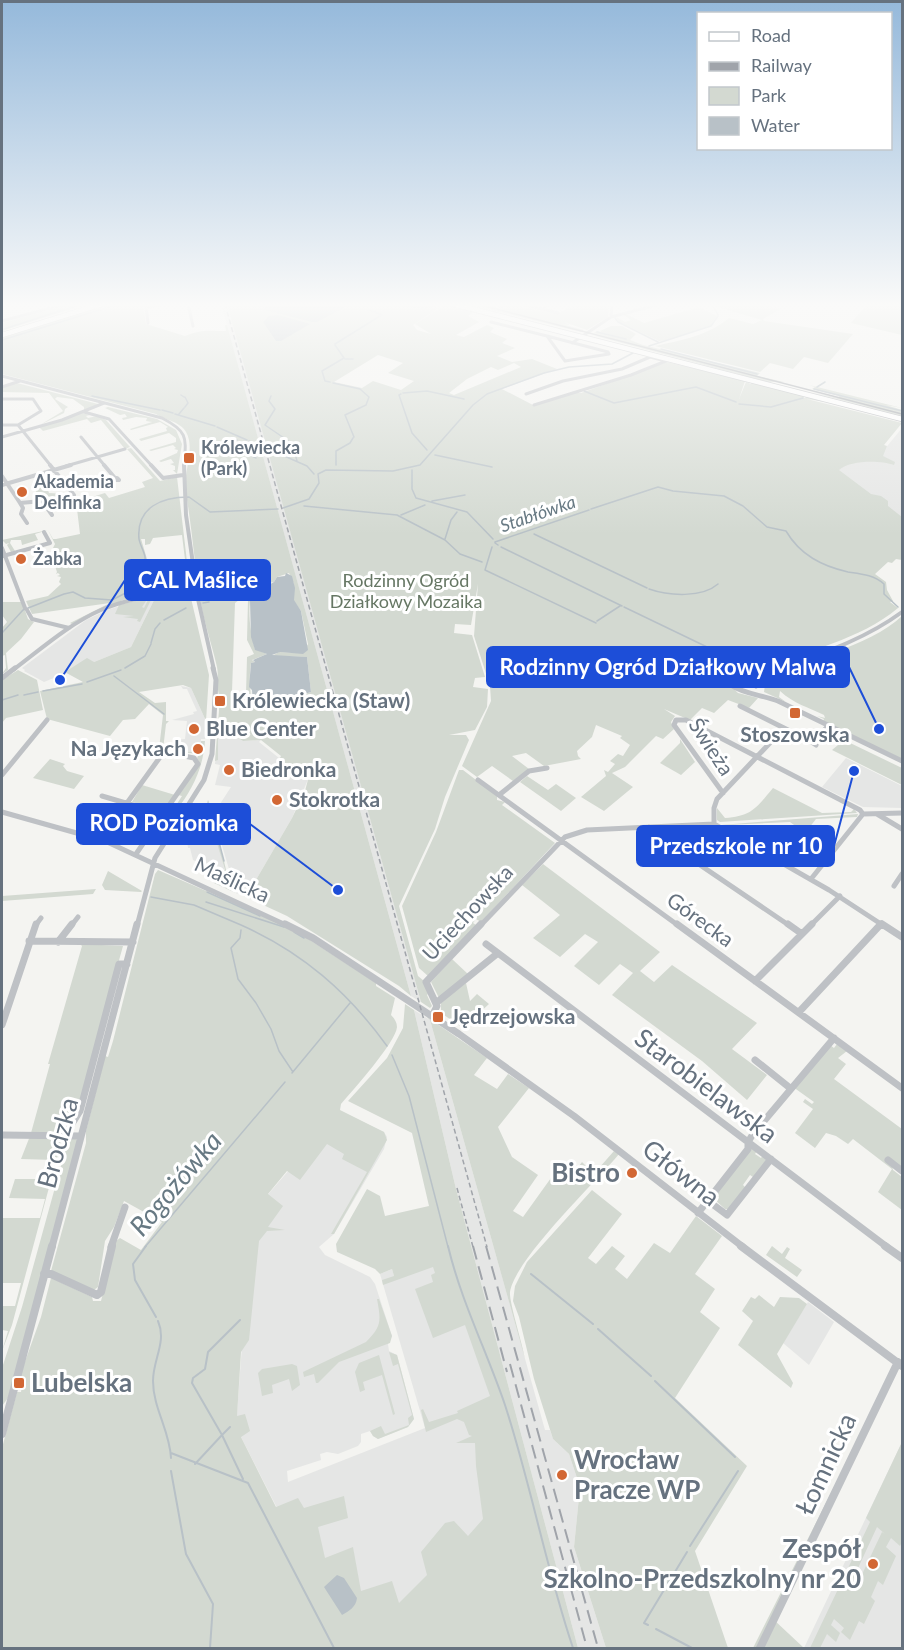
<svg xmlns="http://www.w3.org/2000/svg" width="904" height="1650" font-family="Lato,sans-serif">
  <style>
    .built { fill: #e5e6e5 }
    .green { fill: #d3d9d1; fill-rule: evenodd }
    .water { fill: #b8c1c7 }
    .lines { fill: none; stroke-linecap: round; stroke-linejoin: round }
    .stream-far1 { stroke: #b8c1c7; stroke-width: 1.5 }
    .stream { stroke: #b8c1c7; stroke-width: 2 }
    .major-casing { stroke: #b2b5b9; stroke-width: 6 }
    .highway-casing { stroke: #b1b4b7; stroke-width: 6 }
    .minor-far4 { stroke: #bec1c5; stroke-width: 3 }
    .minor-far3 { stroke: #bec1c5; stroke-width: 4 }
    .minor-far2 { stroke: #bec1c5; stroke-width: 5 }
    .minor-far1 { stroke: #bec1c5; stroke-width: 7 }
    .minor { stroke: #bec1c5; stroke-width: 8 }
    .major { stroke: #fff; stroke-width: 4.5 }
    .highway { stroke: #fff; stroke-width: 4.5 }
    .tram { stroke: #a0a4aa; stroke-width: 1.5 }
    .rail-far1 { stroke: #a0a4aa; stroke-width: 1.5; stroke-dasharray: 5 3; stroke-linecap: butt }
    .rail { stroke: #a0a4aa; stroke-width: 2; stroke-dasharray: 14 7; stroke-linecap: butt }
    .poi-dot { fill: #d26734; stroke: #fff; stroke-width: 2 }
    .labels { text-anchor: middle; stroke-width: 6; stroke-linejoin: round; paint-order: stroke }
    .far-poi-label { font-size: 18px; font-weight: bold; fill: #66727f; stroke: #fff; text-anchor: start }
    .far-water-label { font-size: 18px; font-style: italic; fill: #677983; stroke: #fff }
    .far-park-label { font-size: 18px; fill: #667764; stroke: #fff }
    .poi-label { font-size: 21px; font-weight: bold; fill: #66727f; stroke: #fff; text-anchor: start }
    .street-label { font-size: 21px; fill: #66727f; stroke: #fff }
    .near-street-label { font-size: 26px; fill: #66727f; stroke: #fff }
    .near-poi-label { font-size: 26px; font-weight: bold; fill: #66727f; stroke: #fff; text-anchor: end }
    .near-water-label { font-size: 27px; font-style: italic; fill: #677983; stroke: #fff }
    .leader { fill: none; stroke: #1d4ed8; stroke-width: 2 }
    .callout-dot { fill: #1d4ed8; stroke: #fff; stroke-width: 2 }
    .callout { fill: #1d4ed8; stroke: #1d4ed8; stroke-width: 2 }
    .callout-label { font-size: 22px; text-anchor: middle; font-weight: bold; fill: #fff }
  </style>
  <rect width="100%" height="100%" fill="#f4f4f1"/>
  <!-- built -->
  <path class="built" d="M221,304H227L231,316L421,1002L411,996Z
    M902,428V518L831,466L884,450Z
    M149,597L155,598L131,647L94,662L84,682L66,673L44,682L24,671L25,670L22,668L86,620L107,610Z
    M181,686L191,688L206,721L205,739H201L200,752L172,751L174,740L185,739L187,721L172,720L194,714L193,712L197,711L187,689H183Z
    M236,737L243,741L261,740L259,742L279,758L282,756L279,763L311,772L292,818L246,897L230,890L234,886L213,815L211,817L225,871L214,883L203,874L209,867L193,860L190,848H188L186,831H183L188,824L191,825L195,820L192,818L201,806L203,808L208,805V800L211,807H218L231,787L215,785L220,765L215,764L218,738Z
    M846,758L902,786V808L863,807L822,787Z
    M414,1010L430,1020L545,1430H550L553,1439L569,1454L580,1487L574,1547L606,1648H578L456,1189Z
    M340,1111L384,1132L387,1137L384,1149L334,1234L319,1247L325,1255L370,1277L375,1284L392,1336L388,1344L389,1351L397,1355L414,1419L408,1427L378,1439L373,1436L370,1431L361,1434V1442L358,1446L338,1454L327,1452L320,1454L321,1460L287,1471L288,1482L425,1428L380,1274L392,1269L394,1276L443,1256L482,1358L519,1480L426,1614L348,1648L236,1427L248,1265L258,1206Z
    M808,1302L834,1322L809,1365L783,1343Z
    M902,1442V1648H804Z"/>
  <!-- green -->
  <path class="green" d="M71,304H87L2,331V323Z
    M109,304H143L146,324L185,336C203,329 207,331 226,331L225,325H227L411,996L399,986L287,916L246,897L292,818L305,791L310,772L287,765L285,768L277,766L281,756L261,740L243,741L236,737L218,738V760L215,761L220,698C216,689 219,677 217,667C212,645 205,625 201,604C195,570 192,527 186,494C182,474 196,449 186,432C180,421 164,420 156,414L2,374V338ZM289,573L294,584L293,600L301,611L308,644L303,653L279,652L272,656L307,657L311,692L302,695L251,698C250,685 249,677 251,663L255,662L252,660L267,654L255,649C251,635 248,616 250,601L255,599L253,596L264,593L269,583L274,582L277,577ZM239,600H248L247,640L254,654L247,657L246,694L232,692L235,603Z
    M227,304H395L420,309L442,306L413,325L417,330L431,334L415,324L445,305L440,304L472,309H468L473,312L468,316L479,322L456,335L464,337L487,325L494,328L490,332L507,339L502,343L515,348L497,356L512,362L532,359L557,369L502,389L533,405L575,392L581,393L667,362L745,381L739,399L746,382L751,384V382L803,395L804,398L807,397L825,402L807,399L902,423L884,445L887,446L883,456L895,462L894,465C880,460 850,460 839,470L871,494L881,496L888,501V506L902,517V560L896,559L892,563L888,562L875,574L886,582L887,590L893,601L890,602L898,608C856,643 802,650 754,673V676L739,675L730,679L729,684L738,693L758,698L749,708L728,700L714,713L702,708L691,719L692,721L664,709L675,716L671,722L674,729L663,739L656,736L625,767L612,773L633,787L604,811L581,797L606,776L604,770L608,772L615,764L610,761L618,754L623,756L630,745L620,738L622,736L596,725L592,737L577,751L578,756L581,759L544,766L526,753L512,756L529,769L513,781L492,766L477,777L462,766L491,701L490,686L474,636L478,584L471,625L455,624L454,633L472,635L485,677L475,678L473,687L488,689L487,707L475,730L449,735H466L469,740L445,797L435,829L399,906L418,976L424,981L428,994L427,995L432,1006L430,1008L421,1002ZM378,355L403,363L388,373L414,381L401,390L373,381L362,388L334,382ZM514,363L521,367L454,395L449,393L467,379L491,367L498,370Z
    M467,304H485L504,308L508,304L557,314L576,304H609L608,317L587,330L564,322L570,325L562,324L584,330L581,332Z
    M713,304H757L782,308L763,319L764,321L853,334L828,363L804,357L793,369L770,363L760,372L655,346C682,340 707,336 729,318L753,324L762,320L714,306Z
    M867,304H896L902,306V335L851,323Z
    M699,307L717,316L710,326L669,340L659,341L619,322L616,317L625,322L631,320L624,315L626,314L644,323Z
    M611,326H622L636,334L630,340L643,345L760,373L757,376L784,382H768L592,335L616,340L594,333L597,331L603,333L600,331Z
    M17,383L98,404L84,411V407L73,399L57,397L55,399L68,407L65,409L64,413L40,425L63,411L49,393L2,392V388Z
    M809,385L902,408L886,405L902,410V416L811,392L838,398L839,396L812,389L815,387Z
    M108,407L157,419L176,430L182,444L177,474L173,470H175V466L170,464L174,463L171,459L161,462L159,461L177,453L178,450L174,449L176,448L173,445L151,451L149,450L176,442V438L169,433L141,441L139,439L167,431L166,428L168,427L160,422L131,430L130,429L152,422L146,421L147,418L136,417L123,420L122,418L127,417L125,414L120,415L105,408Z
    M82,413L90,415L86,416L88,418L97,416L106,420L130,447L125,449L101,420L91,423L87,419L43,431L39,427Z
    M131,448L160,481L177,477L190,587L123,600L72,624L70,623L110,603L32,614L26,601L48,596L61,584L59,582L61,577L57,576L60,575L58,573L56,574L57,572L53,560H50L53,557V552H51L55,544L48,530L35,534L38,540L22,545L21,540H11L10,543L15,551L11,552L7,545L9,543L6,544L2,540L48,530L53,539H56L80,534L77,509L96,503L92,497L105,493L109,498L145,487L142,482L153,478L127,449ZM182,535L188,584L183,588L150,592V586L143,584L147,559L141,539H145V545L150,544L153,538Z
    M38,484L47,488L49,493L66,494L83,502L66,509C58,500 54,494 41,498L32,486Z
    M184,592L190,594L209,675L206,721L191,688L183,685L139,692L155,703L166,702V721H169L166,724L163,750L159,749L163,715L149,704L135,719L123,720L110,736L47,719L40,691L83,682L65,672L87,658L94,662L131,647L156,596Z
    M148,598L142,607L144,608L149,598H152L140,622L137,621L138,619L123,617L134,616L115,614L119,605Z
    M2,602H22L28,619L34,622L21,639L6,653L8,670L2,674L6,668L5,655L2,656V628L7,622L2,615Z
    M902,616V759L823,721L824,719L817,716L825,718L824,715C808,707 794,704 780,691L779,697L786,702L764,692L765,685L762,679C804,659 868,648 902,616Z
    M18,670L37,680L43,710L6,718L2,723V680Z
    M680,739L695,762L681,775L660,763L680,743Z
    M844,740L902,768V785L832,750Z
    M201,741H205C203,768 193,789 176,811L171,813L182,796L178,795L200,763L197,758L199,754L169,751L199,752Z
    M50,759L65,764L63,766L67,771L84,776L74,789L33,778Z
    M459,770H463L497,796V800L505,802L502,805L555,843L481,922L476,919L473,923L476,925L428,976L419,968L402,906L436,832Z
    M527,776L548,790L556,784L576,798L561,811L520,782Z
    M142,785L175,795L163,811L132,802Z
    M773,788L822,813L851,812L854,809L857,813L720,822L717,820V808L725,818C752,816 756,808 773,788Z
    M208,800L211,807H218L213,815L228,878L234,886L231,890L238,894L214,883L225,870L206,806Z
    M858,814L857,817L816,819L805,833L790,822L726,825L729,830L721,825Z
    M543,864L660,952L640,971L654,982L672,965L757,1023L732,1049L767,1075L747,1100L702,1061L612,995L633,973L620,964L599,985L574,966L598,942L585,934L560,957L533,938L560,915L522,885Z
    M158,870L293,929L376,983V986L395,998L391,1015C394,1018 397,1022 397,1027C396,1042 353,1090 341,1104L340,1110L384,1132L387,1140L334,1234H331L367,1172L342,1159L344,1154L327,1144L300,1180L287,1171L268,1194L283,1206L268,1227L285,1230L267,1231L259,1241L249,1340L241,1352L237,1416L245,1414L250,1431L241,1437L276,1507L298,1498L304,1508L344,1496L348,1518L318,1527L325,1558L353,1547L361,1591L392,1581L399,1603L427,1575L421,1552L445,1523L454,1521L468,1536L483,1519L476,1466L475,1443H456L472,1436L469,1435L464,1422L457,1419L426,1432L421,1410L423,1409L429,1422L458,1413L457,1411L490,1396L465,1325L433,1338L415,1289L433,1282L431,1275L435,1273L433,1267L383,1285L382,1280L394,1276L392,1269L380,1274L375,1269L337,1252L336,1244L367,1189L380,1196L385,1216L429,1206L412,1133L348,1101L387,1058L403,1028L405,1004L414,1010L456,1189L578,1648H2V1448L17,1392H21L22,1386L18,1381L41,1317L51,1278L92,1297L93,1301H101L116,1241L120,1238L141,1250L162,1222L124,1201L114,1227L105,1241L98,1287L94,1290L51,1271L86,1143V1131L105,1056L108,1057L113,1041L155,874Z
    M108,871L142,891L141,892L105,890L102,885Z
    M96,889L93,894L2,901V896Z
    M80,944L123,946L77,1111L59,1133H31L50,1064H48L82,946Z
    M452,959L469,975L439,998L431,982Z
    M466,983L470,1001L477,994L489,1004L463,1028L441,1013V1002Z
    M424,1015L487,1058L474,1075L497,1089L508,1074L529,1088L498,1127L512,1157L538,1175L513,1211L523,1217L561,1164L573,1174L582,1162L586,1166L590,1161L599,1168L614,1151L619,1154C595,1183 515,1259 510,1292C509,1302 523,1345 525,1359L430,1020Z
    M837,1044L847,1051L838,1058L846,1064L834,1079L902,1129V1167L890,1159L893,1170L902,1177V1210L878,1192L892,1169L853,1139L848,1144L836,1136L826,1133L815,1148L795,1133L813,1109L803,1102L805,1099L812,1104L814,1102L793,1087L830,1045L834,1048Z
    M30,1136L59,1137L61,1143L12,1325L2,1351L8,1331L2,1330V1306H15L21,1283H2V1224L3,1218H40L45,1199L9,1198L15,1179H50L55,1160L21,1159Z
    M71,1137L78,1140L8,1398L2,1406V1368L22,1307L67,1144Z
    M752,1148L757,1151L755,1154L761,1158L763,1155L767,1161L753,1177L750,1175L743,1185L746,1188L729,1209H725L713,1198Z
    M592,1190L622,1214L588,1258L596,1264L612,1246L625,1256L615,1269L627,1279L654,1243L670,1253L696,1216L722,1236L695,1274L715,1289L700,1312L720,1328L675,1398L747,1466L695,1551L728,1648H606L574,1547L580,1487L569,1454L553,1439L534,1379L519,1317L513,1301L515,1286L527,1262Z
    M772,1246L782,1254L787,1247L790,1249L785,1258L802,1270L797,1277L766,1255Z
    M759,1295L774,1307L780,1297L799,1298L807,1304L777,1354L793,1383L791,1388L738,1345L753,1321L742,1311L751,1297L755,1299Z
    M377,1299H379L392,1336L390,1343L339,1362L318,1383H316L314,1374L304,1377L303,1372L366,1342C382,1326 381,1321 377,1299Z
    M389,1352L397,1355L414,1419L408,1427L378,1439L373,1436L370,1431L381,1426L385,1434L409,1425L408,1418L412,1415L398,1364L393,1366Z
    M379,1355L395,1414L393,1415L382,1375L363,1382L365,1390L360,1392L355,1372L359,1363Z
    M292,1364L297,1366L300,1385L292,1391L289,1379L272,1385L273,1393L262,1396L258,1373L262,1369Z
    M902,1442V1542L900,1546L891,1538L886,1547L896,1556L883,1585L878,1581L871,1597L875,1601L864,1624L859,1621L850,1640L841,1632L844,1628L834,1619L831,1625L840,1633L836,1642L827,1634L820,1648H810L870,1522L866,1518ZM877,1527L885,1534L882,1532L857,1585L852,1581L841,1605Z
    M853,1449L773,1619L804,1648H753Z"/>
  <!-- water -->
  <path class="water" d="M269,304H351L317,322H312L265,310L264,308Z
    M278,315L307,323L310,324L281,341H276L263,322L269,316Z
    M286,573L292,576L295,588L294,600L301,611L308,650L303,654L280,652L272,655L307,657L311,692L298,696L301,701L253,702L252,690L249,687L251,663L255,662L253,660L267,654L255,650L251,637L250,601L255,599L254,595L264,593L265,587L274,582L277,577L285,576Z
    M337,1575L344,1578L357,1598C356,1607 349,1611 342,1615L324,1587Z"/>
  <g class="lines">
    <!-- stream-far1 -->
    <path class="stream-far1" d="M712,304L718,315
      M67,309L82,304
      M367,309L382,315
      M615,318L618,322L658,342
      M4,329L66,309
      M597,332L626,339
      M2,340L119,304
      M335,344L380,316
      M649,346L711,326L718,316
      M661,349L757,374
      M345,359H353
      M330,382L325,381L322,371L344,358L335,345
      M333,383L360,389L369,397L366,405L345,415L354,437
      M817,387L825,382
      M814,389L902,411
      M584,391L614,403L696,387L736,402
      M403,393L427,391L464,399
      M401,394L399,395L412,433L427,450
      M181,395L184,397
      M92,396L160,410
      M271,396L269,401L275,409L265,425L284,438
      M185,397L188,403L185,407
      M739,404L771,407L803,398
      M162,410L173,413
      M175,414L215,426
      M179,414L184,408
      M217,427L247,440
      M286,439L293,446L297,461
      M249,441L257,445
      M230,445L256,458
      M273,451L307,466L314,474
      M435,455L492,467
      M207,456L237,440
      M336,465V451L350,443L353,438
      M412,470V489L416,498L467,512L493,539
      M432,501L465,495
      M304,506L397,515L445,540L460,554L482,562
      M283,508L309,499L319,483L318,474L326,470L393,471L420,465L473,405L487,394L544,373L569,367L612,364L633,353
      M591,509L658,487L673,491L724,496L743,506L767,527L786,531C800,555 822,566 848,572C862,574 874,575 884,584V594L898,607
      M401,515L425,505
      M534,534L647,588
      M445,539L451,520L457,512
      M495,542L589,510
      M495,543L498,545
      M492,547L485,570L596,623
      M501,547L622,606
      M649,589C669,596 702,598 718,584
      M250,594L253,595
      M212,600L244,592
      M203,603L209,602
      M624,607L732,659
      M164,620L186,608
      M597,621L620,606
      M2,633L23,610L64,594L73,592L85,598L112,600L141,585C143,576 146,566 145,557C144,551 140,545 139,539C136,507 162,497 189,497L210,512L278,509
      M151,643L155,629L160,623
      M732,658L746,650
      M125,668L145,656L151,644
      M114,676L164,714
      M87,682L121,670
      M43,691L82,684
      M24,695L38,692
      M2,700L18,695
      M212,816L224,861
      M207,892L260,916
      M151,897L194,905L241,925
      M206,902L284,927
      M241,925C302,952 348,992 387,1046
      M241,930L240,938L231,948L238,979L256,1003L271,1029L279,1051L293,1072
      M294,932L304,938
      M392,1055L409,1096L448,1247
      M292,1073L350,1003
      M145,1247L285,1082"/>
    <!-- stream -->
    <path class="stream" d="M146,1246L133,1264L135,1280L156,1317
      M448,1246C461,1301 487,1352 505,1405C531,1485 546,1568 573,1648
      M531,1274L593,1324
      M158,1321C167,1342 153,1359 153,1381C153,1408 170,1431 171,1458
      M598,1329L651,1376
      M655,1381L735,1457
      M230,1427L222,1435L192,1383L193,1378L205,1369L208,1352L240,1320
      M171,1453L248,1483L334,1648
      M195,1464L222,1435L243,1479
      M171,1471L186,1554L213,1604L210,1648
      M690,1546L738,1471
      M648,1625L644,1623L687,1552
      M656,1629L692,1648"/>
    <defs>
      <path id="major" d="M453,304L902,419"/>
      <path id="highway" d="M2,335L102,304"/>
    </defs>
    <!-- major casing -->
    <use href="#major" class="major-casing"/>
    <!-- highway casing -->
    <use href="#highway" class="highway-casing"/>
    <!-- minor-far4 -->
    <path class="minor-far4" d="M188,304L193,326
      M400,304L423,308L439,304
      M519,304L542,309L550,304
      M501,307L506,304
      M542,309L558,313
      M611,317L612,304
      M2,321L66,304
      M491,322L547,336
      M148,323L146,307L168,304
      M547,336L608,352L609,354L565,361Z
      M572,343L611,317L660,304
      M2,376L162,418C189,432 186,438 184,466
      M2,387L20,381
      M526,394L563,381L622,369L650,357L666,361
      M2,399H33L41,411L18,425H2
      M534,405L631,375L666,361
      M84,412L109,419L152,466
      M18,425L51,466
      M2,437L62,420L104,403
      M81,437L105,466
      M66,466L125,449"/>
    <!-- minor-far3 -->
    <path class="minor-far3" d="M50,465L74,495
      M104,465L115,478
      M151,465L163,478L183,475
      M184,465L186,515L198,599L214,670
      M2,476L20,503L42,501L52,515
      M115,478H117L119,480H114Z
      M2,485L71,465
      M20,503L23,508L21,514L27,523
      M2,548L25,608
      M3,556L50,543L44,532
      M27,610L32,619L69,628
      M13,670C41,649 69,624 101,610C131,597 164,594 196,588
      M776,670C820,654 864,640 902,612"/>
    <!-- minor-far2 -->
    <path class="minor-far2" d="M780,668L759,676L736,678L731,685C743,694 763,695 778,701L902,761
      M2,678L15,668
      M748,678L756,686
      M740,706L796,734
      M816,745L813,743L828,726
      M2,775L47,720
      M478,780L679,926
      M723,793L674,725L676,720H686L860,810L863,814
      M499,795L529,771L547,768
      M102,796L180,819
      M127,803L163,753
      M2,812L105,841L288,926
      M163,814L198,764L194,758L179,755
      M863,814L902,813
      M877,814L902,829
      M714,824L829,890L884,926
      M714,824V808L717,799L784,728
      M649,827L650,831L790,926
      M136,854L162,816
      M811,879L863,814
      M894,886L902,874
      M35,926L41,918
      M71,926L78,917
      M137,926L155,858L204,780L212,754L216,680L213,668
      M480,926L565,837L587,830L714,824
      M810,926L840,896
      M879,926L882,923"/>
    <!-- minor-far1 -->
    <path class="minor-far1" d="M285,924L313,938L459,1034L574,1116L743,1247
      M677,924L902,1088
      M788,924L802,934
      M882,924L902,937
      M29,941L133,942
      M58,942L72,924
      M486,944L887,1247
      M755,981L812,924
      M436,1003L498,953
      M799,1012L881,924
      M432,1016L437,1006L426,982L481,924
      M2,1025L36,924
      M755,1060L790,1088
      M2,1135L81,1136
      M65,1135L80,1111L119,964H127
      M888,1160L902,1171
      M707,1200L727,1215L771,1159
      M698,1213L748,1149V1142L753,1134L834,1038
      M52,1247L137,924
      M111,1247L125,1207"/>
    <!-- minor -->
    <path class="minor" d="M741,1246L902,1366
      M885,1246L902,1258
      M44,1274H51L97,1295L101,1292L112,1246
      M2,1434L52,1246
      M760,1648L898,1362"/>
    <!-- major -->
    <use href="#major" class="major"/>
    <!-- highway -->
    <use href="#highway" class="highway"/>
    <!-- tram -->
    <path class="tram" d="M477,304L902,414"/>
    <!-- rail-far1 -->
    <path class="rail-far1" d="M225,304L487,1247
      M457,1188L473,1247"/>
    <!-- rail -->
    <path class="rail" d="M473,1246L507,1372
      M486,1246L598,1648
      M510,1364L587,1648"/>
  </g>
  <!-- sky -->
  <linearGradient id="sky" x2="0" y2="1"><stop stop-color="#95b9db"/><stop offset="0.57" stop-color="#fafaf9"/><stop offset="1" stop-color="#fafaf9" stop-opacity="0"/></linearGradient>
  <rect width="904" height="535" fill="url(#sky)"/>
  <!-- markers -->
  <g class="poi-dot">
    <rect x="183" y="452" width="12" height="12" rx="3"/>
    <circle cx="22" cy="492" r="6"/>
    <circle cx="21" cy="559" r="6"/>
    <rect x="214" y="695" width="12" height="12" rx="3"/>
    <rect x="789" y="707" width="12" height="12" rx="3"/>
    <circle cx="194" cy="729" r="6"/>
    <circle cx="198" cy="749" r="6"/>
    <circle cx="229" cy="770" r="6"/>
    <circle cx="277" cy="800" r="6"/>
    <rect x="432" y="1011" width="12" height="12" rx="3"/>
    <circle cx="632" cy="1173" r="6"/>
    <rect x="13" y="1377" width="12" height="12" rx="3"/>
    <circle cx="562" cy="1475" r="6"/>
    <circle cx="873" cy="1564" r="6"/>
  </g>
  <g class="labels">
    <!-- far-poi labels -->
    <g class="far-poi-label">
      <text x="201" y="454">Królewiecka<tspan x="201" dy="21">(Park)</tspan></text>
      <text x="34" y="488">Akademia<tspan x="34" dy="21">Delfinka</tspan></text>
      <text x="33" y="565">Żabka</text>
    </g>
    <!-- far-water labels -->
    <g class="far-water-label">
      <text transform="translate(538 514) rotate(-19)" y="6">Stabłówka</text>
    </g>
    <!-- far-park labels -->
    <g class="far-park-label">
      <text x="406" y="587">Rodzinny Ogród<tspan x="406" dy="21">Działkowy Mozaika</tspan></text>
    </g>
    <!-- poi labels -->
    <g class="poi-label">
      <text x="232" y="708">Królewiecka (Staw)</text>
      <text x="206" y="736">Blue Center</text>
      <text x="795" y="742" text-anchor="middle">Stoszowska</text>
      <text x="186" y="756" text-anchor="end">Na Językach</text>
      <text x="241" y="777">Biedronka</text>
      <text x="289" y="807">Stokrotka</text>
      <text x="450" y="1024">Jędrzejowska</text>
    </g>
    <!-- street labels -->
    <g class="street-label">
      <text transform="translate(711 747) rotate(57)" y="7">Świeża</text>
      <text transform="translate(232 880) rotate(25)" y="7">Maślicka</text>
      <text transform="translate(468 913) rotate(-47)" y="7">Uciechowska</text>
      <text transform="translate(700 920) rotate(36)" y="7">Górecka</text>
    </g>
    <!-- near-street labels -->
    <g class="near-street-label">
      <text transform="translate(706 1086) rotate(37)" y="9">Starobielawska</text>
      <text transform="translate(58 1143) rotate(-75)" y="9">Brodzka</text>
      <text transform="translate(681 1173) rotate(38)" y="9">Główna</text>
      <text transform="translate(826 1464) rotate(-65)" y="9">Łomnicka</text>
    </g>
    <!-- near-poi labels -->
    <g class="near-poi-label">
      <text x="620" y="1182">Bistro</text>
      <text x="31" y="1392" text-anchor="start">Lubelska</text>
      <text x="574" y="1469" text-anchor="start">Wrocław<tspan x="574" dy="30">Pracze WP</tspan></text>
      <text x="861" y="1558">Zespół<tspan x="861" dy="30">Szkolno-Przedszkolny nr 20</tspan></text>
    </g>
    <!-- near-water labels -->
    <g class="near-water-label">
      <text transform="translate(176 1184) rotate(-50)" y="9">Rogożówka</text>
    </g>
  </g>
  <!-- callouts -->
  <path class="leader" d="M60 680L125 580M879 729L849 667M338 890L250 824M854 771L834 846"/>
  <g class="callout-dot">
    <circle cx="60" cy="680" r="6"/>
    <circle cx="879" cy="729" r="6"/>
    <circle cx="338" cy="890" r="6"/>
    <circle cx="854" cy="771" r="6"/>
  </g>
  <g class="callout">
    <rect x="125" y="560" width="145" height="40" rx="6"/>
    <rect x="487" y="647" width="362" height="40" rx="6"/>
    <rect x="77" y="804" width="173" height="40" rx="6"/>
    <rect x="637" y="826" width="197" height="40" rx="6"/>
  </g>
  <g class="callout-label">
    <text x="198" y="588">CAL Maślice</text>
    <text x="668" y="675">Rodzinny Ogród Działkowy Malwa</text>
    <text x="164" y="831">ROD Poziomka</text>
    <text x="736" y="854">Przedszkole nr 10</text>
  </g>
  <!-- border -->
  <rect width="904" height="1650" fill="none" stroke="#66727f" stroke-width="6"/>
  <!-- legend -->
  <rect x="697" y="12" width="195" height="138" fill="#ffffff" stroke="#c2c7cc" stroke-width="1.5"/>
  <rect x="709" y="32" width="30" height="9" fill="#ffffff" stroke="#c2c7cc" stroke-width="1.5"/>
  <text x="751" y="42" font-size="18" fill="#66727f">Road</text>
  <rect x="709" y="62" width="30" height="9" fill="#a0a4aa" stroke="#c2c7cc" stroke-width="1.5"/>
  <text x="751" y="72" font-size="18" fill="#66727f">Railway</text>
  <rect x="709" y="87" width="30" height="18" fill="#d3d9d1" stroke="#c2c7cc" stroke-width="1.5"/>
  <text x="751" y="102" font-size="18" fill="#66727f">Park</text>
  <rect x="709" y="117" width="30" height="18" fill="#b8c1c7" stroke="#c2c7cc" stroke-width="1.5"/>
  <text x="751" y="132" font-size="18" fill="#66727f">Water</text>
</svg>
